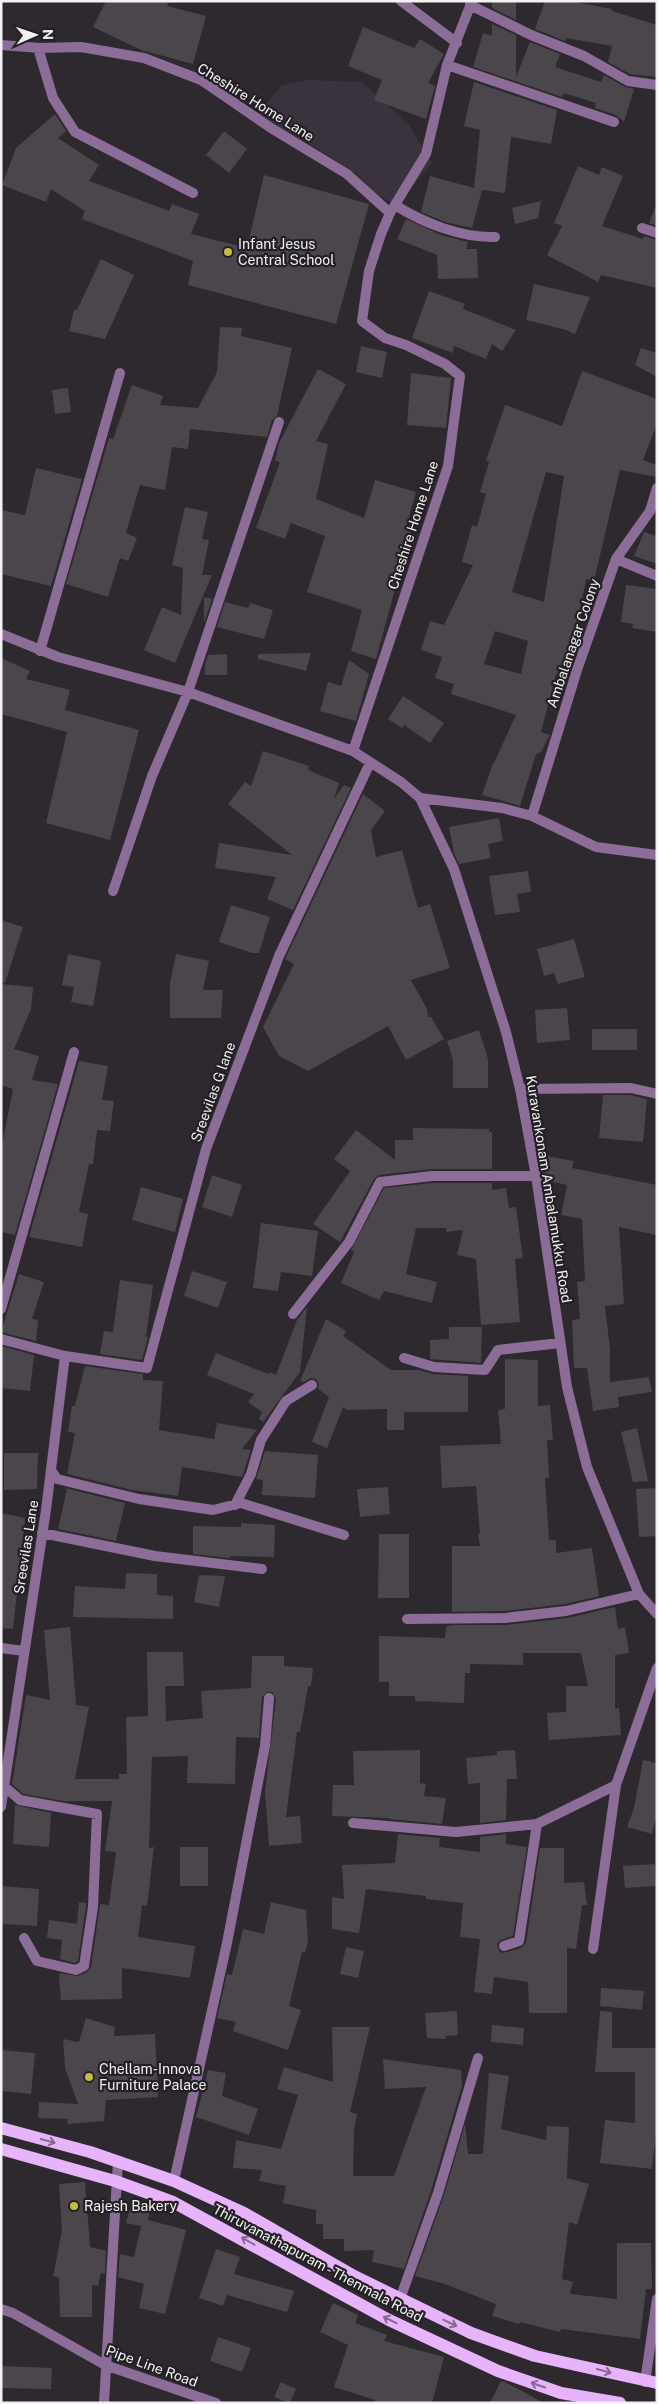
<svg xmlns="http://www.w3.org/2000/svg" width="658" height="2404" font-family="'Public Sans',sans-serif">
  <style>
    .built { fill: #3a323d }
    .building { fill: #4a464c; fill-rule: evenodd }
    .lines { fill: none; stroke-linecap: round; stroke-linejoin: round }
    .street { stroke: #8c6d98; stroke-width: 10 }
    .primary { stroke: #e7b4fc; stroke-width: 12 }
    .oneway { stroke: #856a90 }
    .poi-dot { fill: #c4bc3e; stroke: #232025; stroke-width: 2 }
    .labels { text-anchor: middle; stroke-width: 4.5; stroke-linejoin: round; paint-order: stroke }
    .street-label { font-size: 14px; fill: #f3f1f4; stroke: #232025 }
    .poi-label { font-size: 14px; fill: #f3f1f4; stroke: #232025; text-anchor: start }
  </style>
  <rect width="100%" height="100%" fill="#2d292f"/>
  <!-- built -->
  <path class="built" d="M309,80L362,82L409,125L432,163L396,206L373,191L358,175L304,140L255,117L282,85Z"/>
  <!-- building -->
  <path class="building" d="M106,1H169L167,6L206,16L193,64L141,50L93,27Z
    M492,1H516V20L492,8Z
    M545,1H570L612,9V11L657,25V77L630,74L608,62L612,46L566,38L565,41L535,29Z
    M492,24L516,35V77L530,42L560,54L555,67L601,82L604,75L625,87L634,89L624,122L616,115L595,108L596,103L564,93L562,97L473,67L483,33L492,36Z
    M363,27L414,48L420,39L444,54L428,83L435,86L426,119L374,100L382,80L348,66Z
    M474,82L557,110L551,144L511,137L505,193L482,190L472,228L445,222L421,212L430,176L474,188L480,130L464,126Z
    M55,114L66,131L58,138L99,165L89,181L169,211L172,204L199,214L191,234L247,248L264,175L369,204L336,324L188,285L193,261L82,219L85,211L51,189L46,202L2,185L16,148Z
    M224,131L247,149L229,173L206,155Z
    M578,166L599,175L602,167L623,176L602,226L643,239L644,236L657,240V288L601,275L598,282L547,255L562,226L554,223Z
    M541,201L538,218L515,224L512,208Z
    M655,208H657V226L649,223Z
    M406,219L441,235L468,242L466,249H477L478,278L438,279L437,255L397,239Z
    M101,259L134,275L105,339L69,331L74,310H77Z
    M534,284L590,297L575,334L566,330L526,320Z
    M429,291L465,304L463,309L516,330L502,351L492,344L486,359L454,346L453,353L412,338Z
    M220,327L242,328L241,336L292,348L277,416L272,420L267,437L190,429L188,449L172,447L165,490L140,485L126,533L137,538L128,561L120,558L108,597L66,584L109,438L113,439L132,385L163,396L160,405L198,408L217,372Z
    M361,346L387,352L382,378L356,372Z
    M641,348L657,353V377L635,365Z
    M318,369L346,384L316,441L328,444L316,499L364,518L375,480L416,492L406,527L412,530L396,577L398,578L376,659L351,651L362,610L307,592L325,536L291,523L285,539L256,528L280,462L275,461L279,443Z
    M582,371L657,399V424L643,460L657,465V477L620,470L594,581L586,579L567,676L556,674L541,732L550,735L541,752L536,754L520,806L482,795L493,763H494L516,715L451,694L454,684L435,678L442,657L421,650L430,621L444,625L473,565L462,562L472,525L477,527L486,494L480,492L489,462L486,461L505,405L562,426ZM546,472L564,476L544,602L512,592ZM495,631L528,641L521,674L484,664Z
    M411,373L451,378L446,428L407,425Z
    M68,388L71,412L55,414L52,390Z
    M36,468L82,479L51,586L1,574V510L25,515Z
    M185,507L208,512L202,539L209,540L202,575H212L175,663L144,650L162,607L181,615L183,568L172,565Z
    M644,532L657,536V564L634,556Z
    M626,585L657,589V632L632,628L633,624L621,622Z
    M204,597L212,599L204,623Z
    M225,602L248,608L250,603L273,610L264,639L217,627Z
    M311,653L306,671L258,659V654Z
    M227,654V675H205V664L208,655Z
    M1,658L30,671L26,679L70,690L65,710L139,730L110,840L46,823L67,732L1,714Z
    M349,660L369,674L356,721L320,711L328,682L341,686Z
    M403,696L444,723L430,743L404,725L402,728L388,719Z
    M263,751L309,766L308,770L339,783L334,799L344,785L351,788L293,910L267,899L276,877L215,868L219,843L292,855L228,804L245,782L251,786Z
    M363,794L385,811L371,830L376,857L402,850L418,908L430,904L450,968L411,980L427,1009L428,1017H431L444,1039L406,1060L388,1026L308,1071L279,1056L263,1027L294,964L285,959Z
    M499,818L503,841L488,844L491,858L459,864L454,853L449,827Z
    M528,871L531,892L517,894L520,912L495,915L489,876Z
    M231,905L270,917L259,953H252L219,942Z
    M1,920L23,927L5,983L1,982Z
    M574,939L585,977L558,984L554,973L544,976L537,949Z
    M68,954L101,961L93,1006L71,1002L74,987L62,985Z
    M176,954L209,961L203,990H223L221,1018H170V983Z
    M1,984L33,987L31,1009L14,1049L39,1056L32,1080L58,1084L15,1235L1,1232V1150L13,1089L1,1085Z
    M567,1008L570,1040L537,1043L535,1010Z
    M592,1029H637V1050H592Z
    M479,1030L488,1059V1088H453V1060L447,1041Z
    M79,1061L108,1066L102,1100L114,1101L110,1131L97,1130L93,1164H89L79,1212L88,1214L82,1247L29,1237Z
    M603,1095H630L647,1099L643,1142L599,1138Z
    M413,1128L489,1129V1132H492V1169H432L379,1175L374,1179L340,1242L313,1224L350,1171L334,1159L356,1130L395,1160V1140H413Z
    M546,1156L574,1161L572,1168L657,1185V1235L619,1227L624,1304L605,1306L610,1349V1382L649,1377L652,1392L618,1397L619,1407L593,1411L587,1368H574L572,1320L580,1319L577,1282L585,1281L582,1219L561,1215L567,1185L544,1180Z
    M212,1175L242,1185L232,1217L202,1207Z
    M432,1183H492V1190L506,1188L509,1208L516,1207L523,1258L515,1259L520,1322L481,1325L476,1259L457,1255L463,1230L446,1232V1228H416L406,1274L437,1282L432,1303L384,1291L379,1300L341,1283L354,1252L351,1250L384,1188Z
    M141,1187L183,1199L175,1232L132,1220Z
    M261,1223L318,1231L312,1276L281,1272L278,1291L253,1288Z
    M192,1271L227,1282L218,1308L184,1296Z
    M19,1274L44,1282L32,1319L38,1320L36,1341L1,1332Z
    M120,1280L153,1285L146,1337H148L142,1360L100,1354L104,1331L113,1332Z
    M307,1307L300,1372L263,1422L259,1419L262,1412L248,1402L254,1394L207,1375L216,1353L268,1374L270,1372L276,1375L297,1320Z
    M326,1319L346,1331L343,1336L391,1370H419L433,1374L468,1376V1412H404V1430H387V1409L347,1410L343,1407L327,1448L312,1442L329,1397L318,1389L319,1384L316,1379L311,1378L304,1382L300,1381Z
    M449,1327H482L481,1363L430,1359V1340L449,1339Z
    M1,1346L34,1355L30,1391L1,1388Z
    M505,1359L538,1360V1406L550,1405L553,1440H547L549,1478H545L549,1540H556V1553L592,1548L599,1596L565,1604L505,1611L452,1612V1546H480L478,1534H480L476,1486L442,1488L440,1446L501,1444L498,1410L505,1409Z
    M85,1366L143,1374V1380L163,1381L159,1430L214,1439L217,1423L257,1430L242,1449L251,1450L242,1477L182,1467L178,1496L132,1490L67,1474L75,1433L68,1432L72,1406H75Z
    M637,1428L648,1481L633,1482L621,1432Z
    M265,1451L318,1455L315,1498L262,1495L263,1480L256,1479Z
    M4,1453H38L37,1489L4,1490Z
    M388,1487L390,1514L360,1517L357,1489Z
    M65,1488L125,1503L116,1541L58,1529L67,1489Z
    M657,1488V1536L639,1537L636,1489Z
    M1,1513L25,1518L13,1629L1,1628Z
    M241,1523L275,1525L274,1557L231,1556L229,1558L193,1554V1526L241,1527Z
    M379,1534H409V1598H378Z
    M126,1573L157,1574V1595L173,1596V1619L73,1617L75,1586L125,1589Z
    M199,1575L225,1576L219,1607L194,1602Z
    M615,1607L618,1629L625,1627L629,1653L615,1655V1709L619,1708L621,1735L549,1740L547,1713L566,1712V1686H588L581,1653H523V1665L470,1664V1673H465L464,1703L415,1701V1696H389V1682H379V1636L445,1638L446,1627L452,1625H506L567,1618Z
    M70,1627L76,1705L89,1707L75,1779H119V1774H127L126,1717L148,1716L147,1652H183L184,1686H165L166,1721L203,1718L201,1691L251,1688L252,1656H284V1666L313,1668L311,1686H308L300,1732H297L286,1817L300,1816L302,1843L269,1846L265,1792L276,1699L272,1692H267L262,1697L259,1738L236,1737L235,1784L187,1783L188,1756L152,1757L149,1848L154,1847L147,1906L142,1905L138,1937L195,1946L190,1978L122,1968V1999L61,2000L59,1977L60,1973L78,1976L87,1972L91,1967L100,1904L109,1905L116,1852L105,1851L112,1801H64L23,1794L12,1784L26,1695L50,1700L44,1630Z
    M420,1750V1783L426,1784L424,1796L446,1798L442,1824L389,1819L390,1818L332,1816L333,1785H354L353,1751Z
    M515,1750L517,1779H507L506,1820L480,1823V1783L468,1784L466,1758L497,1755V1751Z
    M643,1760L657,1763V1814L652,1834L627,1827L634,1808Z
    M15,1805L51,1813L49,1847L13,1844Z
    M398,1834L440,1838L439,1847L480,1852V1837L506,1834V1844L527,1847L513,1936L501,1940L497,1944L499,1951L503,1953L521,1948L526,1943L540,1848H564V1883L584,1882L587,1905H582L576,1949L567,1948V2013H529L528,1982L494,1977L492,1994L474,1992L480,1939L460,1937L463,1903L426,1899V1896L366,1889L359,1933L332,1929V1897L344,1899L342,1865L395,1863Z
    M180,1847H208V1886H180Z
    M655,1864L656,1886L625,1888L623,1866Z
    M1,1886L39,1889L37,1926L1,1924Z
    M79,1902L86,1903V1906L78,1961L75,1963L60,1959L62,1940L47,1938L49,1920L77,1924Z
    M271,1902L306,1910L308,1943L305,1952H302L289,2006L301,2010L288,2050L233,2031L236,2022L217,2018L227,1974L232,1975L243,1929L264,1934Z
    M346,1947L364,1951L358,1978L340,1974Z
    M601,1988L644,1991L642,2010L600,2006Z
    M457,2011L458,2035L445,2036L446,2039L427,2038L425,2013Z
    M600,2011L612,2012V2048H657V2125L652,2169L600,2163L605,2120L635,2123V2072H595Z
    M86,2018L115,2027L114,2036L155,2034L158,2097L106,2100L104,2121L67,2124L68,2119L38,2118L39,2102L78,2104L65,2068L63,2039L79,2042Z
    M492,2025L524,2028L523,2045L491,2042Z
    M332,2027H370L350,2112L357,2114L354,2131L353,2176H394L426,2087L385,2089L383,2059L461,2070L462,2086L431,2191L404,2269L372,2262L374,2250L344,2251V2239H323V2224H316V2210L283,2203L286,2186L259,2181L262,2170L233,2168L236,2140L281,2149L298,2095L277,2089L284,2067L333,2082Z
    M1,2050L35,2053L31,2094L1,2091Z
    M208,2070L226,2073L222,2096L258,2109L249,2135L196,2117Z
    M489,2073L509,2076L501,2129L546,2140L547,2126L569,2127L567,2178L589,2184L577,2225L569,2222L562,2279L573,2282L570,2294L617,2299V2243H651L652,2289H646L640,2339L561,2329L560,2332L520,2322L519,2324L492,2316L496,2304L445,2284L415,2276L444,2195L465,2124L468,2154H483Z
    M85,2182L90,2247L106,2251L105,2274L101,2273L98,2286L92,2285V2317H60L59,2278L53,2276L62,2231L59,2184Z
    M132,2202L151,2206L148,2220L186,2230L165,2314L139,2308L144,2284L118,2277L120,2254L134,2257L141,2226L126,2223Z
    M216,2249L240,2257L234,2274L294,2291L287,2312L227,2295L223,2306L199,2298Z
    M333,2303L358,2315L355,2323L387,2335L384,2341L444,2357L432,2403H374L375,2400L334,2387L348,2345L320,2332Z
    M218,2337L251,2348L242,2372L210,2361Z
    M1,2366L52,2368L51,2389L1,2388Z
    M501,2381L505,2382L544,2403H490Z
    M281,2382L296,2389L290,2403L274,2397Z"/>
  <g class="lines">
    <!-- street -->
    <path class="street" d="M401,1L457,43
      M470,5L531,35L584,56L628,81L657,85
      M1,45L40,48L81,47L144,58L201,80L271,128L347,174L390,213
      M38,48L53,98L75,132L193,193
      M447,65L614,122
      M395,205C423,223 462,238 495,237
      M642,228L657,233
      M616,559L657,576
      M1,634L58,657L188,692L353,751L401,782L420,798L454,869L506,1032L520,1089L536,1176L567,1387L587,1467L639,1594L657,1614
      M40,651L120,373
      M353,751L448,466L460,376L445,364L406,345L385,338L362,321L369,271L381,234L390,213L426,154L447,65L472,1
      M420,798L502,808L532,816L596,847L657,855
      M532,816L577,670L616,559L650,511L657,488
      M113,891L152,776L188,692L279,422
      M520,1089L631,1088L657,1094
      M1,1309L74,1052
      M293,1314L349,1242L380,1182L432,1176H536
      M1,1339L65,1356L46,1510L1,1807
      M65,1356L147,1368L206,1149L279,956L370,763
      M404,1358L434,1367L485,1370L498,1350L560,1343
      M51,1470L57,1479L139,1499L213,1510L241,1503L344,1535
      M235,1505L251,1474L261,1440L286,1401L312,1385
      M42,1533L155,1556L262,1569
      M407,1619L505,1618L566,1611L639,1594
      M1,1648L24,1651
      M5,1787L20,1800L97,1814L93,1907L84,1966L76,1970L37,1961L24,1938
      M353,1823L456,1832L537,1824
      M504,1946L519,1941L537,1824L616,1785
      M593,1949L616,1785L657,1668
      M174,2181L227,1943L265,1746L269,1698
      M400,2299L438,2193L478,2058
      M1,2309L13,2313L105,2365L216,2403
      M645,2382L657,2299
      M104,2403L118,2161"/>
    <!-- primary -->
    <path class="primary" d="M1,2128L90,2152L174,2181L244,2213L354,2276L471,2333L535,2356L657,2383
      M1,2149L115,2181L173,2202L389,2320L498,2371L561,2393L620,2403"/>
  </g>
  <!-- one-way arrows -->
  <defs><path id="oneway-shaft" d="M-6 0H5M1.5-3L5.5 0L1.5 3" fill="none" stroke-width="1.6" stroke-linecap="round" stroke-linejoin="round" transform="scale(1.25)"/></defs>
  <g class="oneway">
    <use href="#oneway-shaft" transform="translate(48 2141) rotate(15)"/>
    <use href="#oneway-shaft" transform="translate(248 2241) rotate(-150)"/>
    <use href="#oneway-shaft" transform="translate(390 2320) rotate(-153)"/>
    <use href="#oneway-shaft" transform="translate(450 2323) rotate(26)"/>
    <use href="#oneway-shaft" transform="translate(604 2371) rotate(15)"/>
    <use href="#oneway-shaft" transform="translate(538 2385) rotate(-161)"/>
  </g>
  <!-- markers -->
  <g class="poi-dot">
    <circle cx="228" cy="252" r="5"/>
    <circle cx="89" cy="2077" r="5"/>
    <circle cx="74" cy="2206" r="5"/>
  </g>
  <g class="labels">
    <!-- street labels -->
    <g class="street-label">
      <text transform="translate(256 102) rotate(32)" y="5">Cheshire Home Lane</text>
      <text transform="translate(413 525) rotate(-72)" y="5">Cheshire Home Lane</text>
      <text transform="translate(573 643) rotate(-71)" y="5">Ambalanagar Colony</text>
      <text transform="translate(213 1092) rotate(-70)" y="5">Sreevilas G lane</text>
      <text transform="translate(549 1189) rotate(81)" y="5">Kuravankonam Ambalamukku Road</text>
      <text transform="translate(26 1547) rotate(-81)" y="5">Sreevilas Lane</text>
      <text transform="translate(318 2263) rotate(28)" y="5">Thiruvanathapuram - Thenmala Road</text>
      <text transform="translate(152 2366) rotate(20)" y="5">Pipe Line Road</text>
    </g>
    <!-- poi labels -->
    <g class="poi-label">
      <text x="238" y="249">Infant Jesus<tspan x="238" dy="16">Central School</tspan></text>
      <text x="99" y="2074">Chellam-Innova<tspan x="99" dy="16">Furniture Palace</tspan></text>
      <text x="84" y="2211">Rajesh Bakery</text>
    </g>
  </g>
  <!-- border -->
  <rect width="658" height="2404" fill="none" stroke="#f3f1f4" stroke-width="5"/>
  <!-- north arrow -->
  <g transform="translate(35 35) rotate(88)" stroke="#232025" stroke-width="4" paint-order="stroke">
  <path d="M0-4L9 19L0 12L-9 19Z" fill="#f3f1f4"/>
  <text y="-8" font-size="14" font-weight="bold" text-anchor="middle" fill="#f3f1f4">N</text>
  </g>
</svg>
